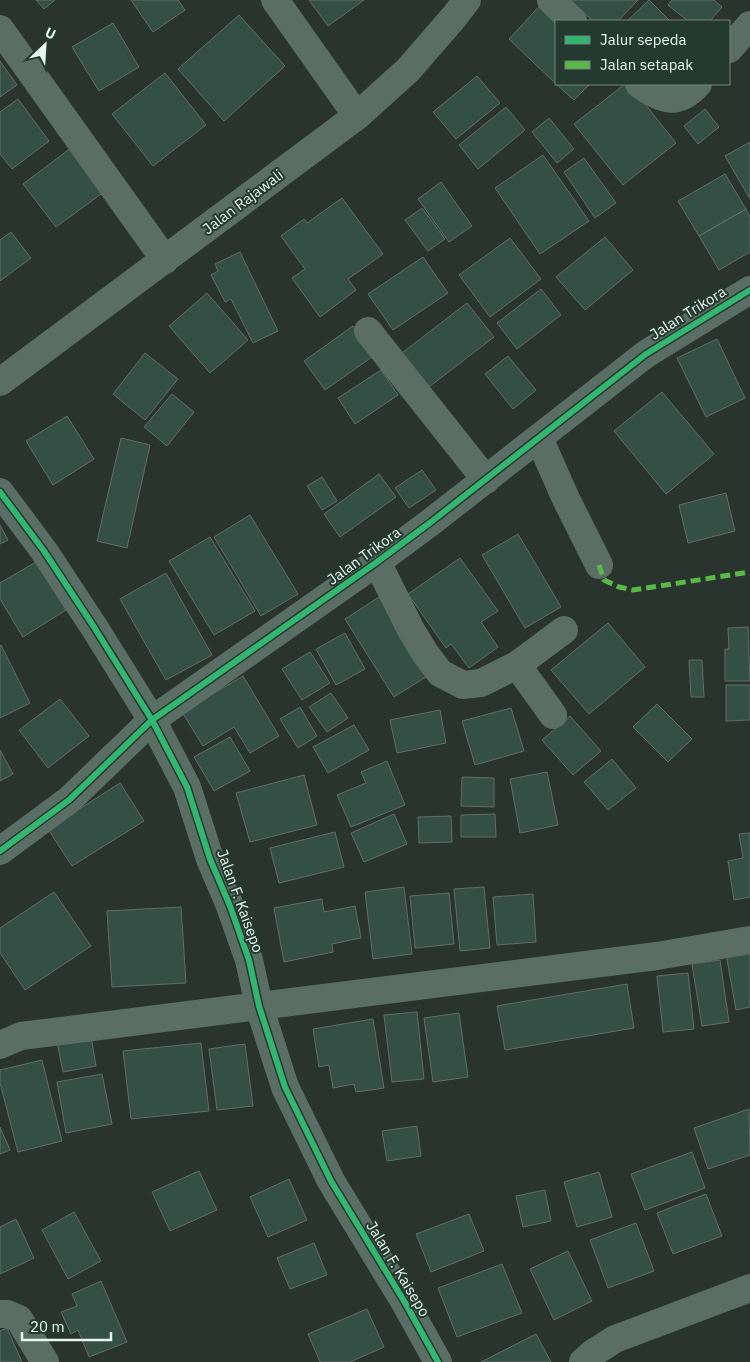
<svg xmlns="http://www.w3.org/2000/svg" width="750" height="1362" font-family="'IBM Plex Sans',sans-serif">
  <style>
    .building { fill: #344f46; stroke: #636d68 }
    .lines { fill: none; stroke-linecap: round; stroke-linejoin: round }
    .minor { stroke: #5a6e65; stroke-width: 28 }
    .tertiary { stroke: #5a6e65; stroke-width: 28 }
    .quiet { stroke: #58b947; stroke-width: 5; stroke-dasharray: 10 5; stroke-linecap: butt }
    .cycleway-casing { stroke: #24392f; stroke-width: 9 }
    .cycleway { stroke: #33b770; stroke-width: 6 }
    .labels { text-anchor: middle; stroke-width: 4; stroke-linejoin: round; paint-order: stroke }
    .street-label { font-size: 15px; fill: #ebf8f1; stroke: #24392f }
  </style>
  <rect width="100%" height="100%" fill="#29342f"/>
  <!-- building -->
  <path class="building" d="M36,0H55L44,9Z
    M131,0H178L185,10L153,32Z
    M309,0H364L328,26Z
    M545,0L556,21V84L509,39Z
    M570,0H638L618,21H593Z
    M649,0L670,21H627Z
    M672,0H714L722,7L710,21H688L668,5Z
    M239,15L285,66L224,121L178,69Z
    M113,23L139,67L99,91L72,47Z
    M0,61L17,85L0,97Z
    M165,73L206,125L153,166L112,114Z
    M477,76L500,103L456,139L433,112Z
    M556,84H590L574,100Z
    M625,84H629L676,143L623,185L574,124Z
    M18,99L49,141L12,169L0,154V112Z
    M506,107L525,130L478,169L459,145Z
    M705,109L719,127L698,144L684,126Z
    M549,118L574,149L557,163L532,132Z
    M750,142V199L725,156Z
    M75,145L108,189L56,227L23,184Z
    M543,155L589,221L540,254L495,188Z
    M584,158L616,203L595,218L564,172Z
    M725,174L746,209L699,236L678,201Z
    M441,182L472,226L449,242L418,199Z
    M342,198L383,254L348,279L356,290L320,317L292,278L305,269L281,236L304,219L307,223Z
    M422,208L445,239L428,251L405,220Z
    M746,209L750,217V252L719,270L699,236Z
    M11,232L31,258L0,281V240Z
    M605,237L633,270L585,310L556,277Z
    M510,238L541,279L490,317L459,275Z
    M240,252L278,331L253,343L231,299L225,302L211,275L218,271L215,264Z
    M423,257L448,293L393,330L368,294Z
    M541,289L561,315L517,349L497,323Z
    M207,293L248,340L210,373L169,326Z
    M467,303L494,337L425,390L398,356Z
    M353,326L375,355L325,390L304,361Z
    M717,339L745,398L706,417L677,358Z
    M145,353L178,379L145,420L113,394Z
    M508,356L536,390L513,409L485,374Z
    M381,370L398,395L355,424L338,398Z
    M662,392L714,454L666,494L614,431Z
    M172,394L194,412L167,446L144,427Z
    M67,416L94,459L53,485L26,441Z
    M121,438L150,445L127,548L97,541Z
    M422,470L436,490L409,508L395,488Z
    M379,474L396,497L340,537L324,514Z
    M322,477L337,501L322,510L307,486Z
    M726,493L735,531L688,543L679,505Z
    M250,515L298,594L261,616L214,537Z
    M0,525L8,540L0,544Z
    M518,534L561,607L525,628L482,555Z
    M210,537L255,611L214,635L169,561Z
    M460,558L498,611L481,622L498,647L469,668L451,644L446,648L408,594Z
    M36,562L66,610L23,637L0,599V583Z
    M166,573L212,655L166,680L120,599Z
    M379,597L429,675L394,697L345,619Z
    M608,623L645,667L589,714L551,670Z
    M748,627L750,681H725V649H729L728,628Z
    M345,633L365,669L336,685L316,649Z
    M1,645L30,703L0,718V646Z
    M310,652L330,683L302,700L282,669Z
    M689,660H702L704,697H691Z
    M243,676L279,736L250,753L234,727L203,746L182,712Z
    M726,685H750V720L726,721Z
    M331,693L348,718L327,732L309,707Z
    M60,699L89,736L48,768L19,730Z
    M657,704L692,739L668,762L633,727Z
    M300,707L317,736L298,748L280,719Z
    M511,708L524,751L475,765L462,721Z
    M440,710L446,743L397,753L390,720Z
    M570,716L601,751L573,775L542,740Z
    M354,725L369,750L328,773L313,747Z
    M230,737L250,771L214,791L194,757Z
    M0,750L13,774L0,781Z
    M612,759L636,788L608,810L584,782Z
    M387,761L405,805L351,827L337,795L366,783L361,772Z
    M547,772L558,825L520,833L510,779Z
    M304,775L317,825L250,842L236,793Z
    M462,777L494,778V807L461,806Z
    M120,783L144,821L72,866L48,829Z
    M394,814L407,844L364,862L351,833Z
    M495,814L496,837H461V815Z
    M451,816L452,842L419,843L418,817Z
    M335,832L344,867L279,883L270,848Z
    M750,833V897L734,900L728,861L743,858L739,834Z
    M404,887L412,954L373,959L365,892Z
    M484,887L490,948L460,951L454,889Z
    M54,892L91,946L25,990L0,953V928Z
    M449,893L454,944L415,948L410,896Z
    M533,894L536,942L497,945L493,897Z
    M322,899L324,912L355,906L361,938L332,944L333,952L284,962L274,908Z
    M181,907L186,983L112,987L107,911Z
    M750,949V1007L736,1010L726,954Z
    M720,960L729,1022L702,1026L692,964Z
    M688,973L694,1029L663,1032L657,976Z
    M627,984L634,1028L505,1050L497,1006Z
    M417,1012L424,1079L392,1082L384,1015Z
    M459,1013L468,1077L433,1082L424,1018Z
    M373,1019L384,1088L356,1092L354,1084L333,1088L329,1065L319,1067L313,1029Z
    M91,1036L96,1066L63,1072L57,1042Z
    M201,1043L209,1111L131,1119L123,1051Z
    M245,1044L253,1106L217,1110L209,1049Z
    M42,1060L62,1141L18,1152L0,1083V1070Z
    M102,1074L112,1124L66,1133L57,1082Z
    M749,1109L750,1155L708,1169L694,1128Z
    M417,1126L421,1156L387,1161L382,1131Z
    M0,1127L10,1150L0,1154Z
    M692,1152L705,1188L645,1210L631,1174Z
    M199,1171L217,1210L170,1231L152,1192Z
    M599,1172L612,1217L577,1227L564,1182Z
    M289,1179L307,1220L268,1237L250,1197Z
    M545,1190L551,1221L523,1227L516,1196Z
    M706,1194L722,1236L673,1254L657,1213Z
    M74,1212L101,1261L68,1279L42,1230Z
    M469,1214L484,1251L431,1272L416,1234Z
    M16,1219L34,1258L0,1274V1227Z
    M636,1223L654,1271L608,1288L590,1240Z
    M314,1243L327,1275L290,1289L277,1258Z
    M568,1251L592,1301L554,1320L530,1269Z
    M502,1264L522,1313L457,1337L438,1288Z
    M101,1281L127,1342L89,1357L78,1330L71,1334L61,1312L77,1306L72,1294Z
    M367,1309L384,1347L350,1362H320L308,1334Z
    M7,1328L22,1362H0V1331Z
    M536,1334L551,1362H481Z"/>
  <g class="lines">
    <!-- minor -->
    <path class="minor" d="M275,0L357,116
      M551,0L573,21
      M0,29L165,260
      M729,49L750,25
      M639,84C662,101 678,106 698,84
      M368,331L486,480
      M0,382L357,116L408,70L454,17L467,0
      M539,438L566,499L599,565
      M377,562L411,630L425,653L440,673L463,685L481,683L517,665L564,630
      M517,665L553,715
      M0,851L69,800L152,720L377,562L431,522L646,354L750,290
      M0,1045L21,1036L657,956L750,940
      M0,1314H7L19,1319L45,1362
      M583,1362L593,1353L615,1339L750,1288"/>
    <!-- tertiary -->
    <path class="tertiary" d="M0,492L44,551L94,627L152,720L187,787L210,859L230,906L249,960L259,1006L285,1087L331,1181L404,1301L438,1362"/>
    <!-- quiet -->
    <path class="quiet" d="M599,565L604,580L619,587L633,590L750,572"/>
    <defs>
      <path id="cycleway" d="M0,492L44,551L94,627L152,720L187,787L210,859L230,906L249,960L259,1006L285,1087L331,1181L404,1301L438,1362
        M0,851L69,800L152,720L377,562L431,522L646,354L750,290"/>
    </defs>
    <!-- cycleway casing -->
    <use href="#cycleway" class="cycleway-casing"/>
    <!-- cycleway -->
    <use href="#cycleway" class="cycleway"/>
  </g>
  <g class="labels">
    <!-- street labels -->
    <g class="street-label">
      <text transform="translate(243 202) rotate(-37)" y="5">Jalan Rajawali</text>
      <text transform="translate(688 313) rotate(-32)" y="5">Jalan Trikora</text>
      <text transform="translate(364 556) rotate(-36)" y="5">Jalan Trikora</text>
      <text transform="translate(240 901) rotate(70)" y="5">Jalan F. Kaisepo</text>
      <text transform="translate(398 1269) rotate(59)" y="5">Jalan F. Kaisepo</text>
    </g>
  </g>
  <!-- legend -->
  <rect x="555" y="20" width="175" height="65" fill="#24392f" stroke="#74857d"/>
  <rect x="565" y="36" width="25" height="8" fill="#33b770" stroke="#74857d"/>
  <text x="600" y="45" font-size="15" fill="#ebf8f1">Jalur sepeda</text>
  <rect x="565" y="61" width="25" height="8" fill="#58b947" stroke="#74857d"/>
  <text x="600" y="70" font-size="15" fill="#ebf8f1">Jalan setapak</text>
  <!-- north arrow -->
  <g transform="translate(45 45) rotate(25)" stroke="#24392f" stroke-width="4" paint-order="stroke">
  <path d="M0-4L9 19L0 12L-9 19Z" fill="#ebf8f1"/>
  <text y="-8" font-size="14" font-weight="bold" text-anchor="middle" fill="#ebf8f1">U</text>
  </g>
  <!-- scale -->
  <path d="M22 1332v8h89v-8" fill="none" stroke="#ebf8f1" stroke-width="2.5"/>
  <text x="30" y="1332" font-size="15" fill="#ebf8f1" stroke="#24392f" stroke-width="4" paint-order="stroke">20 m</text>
</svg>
